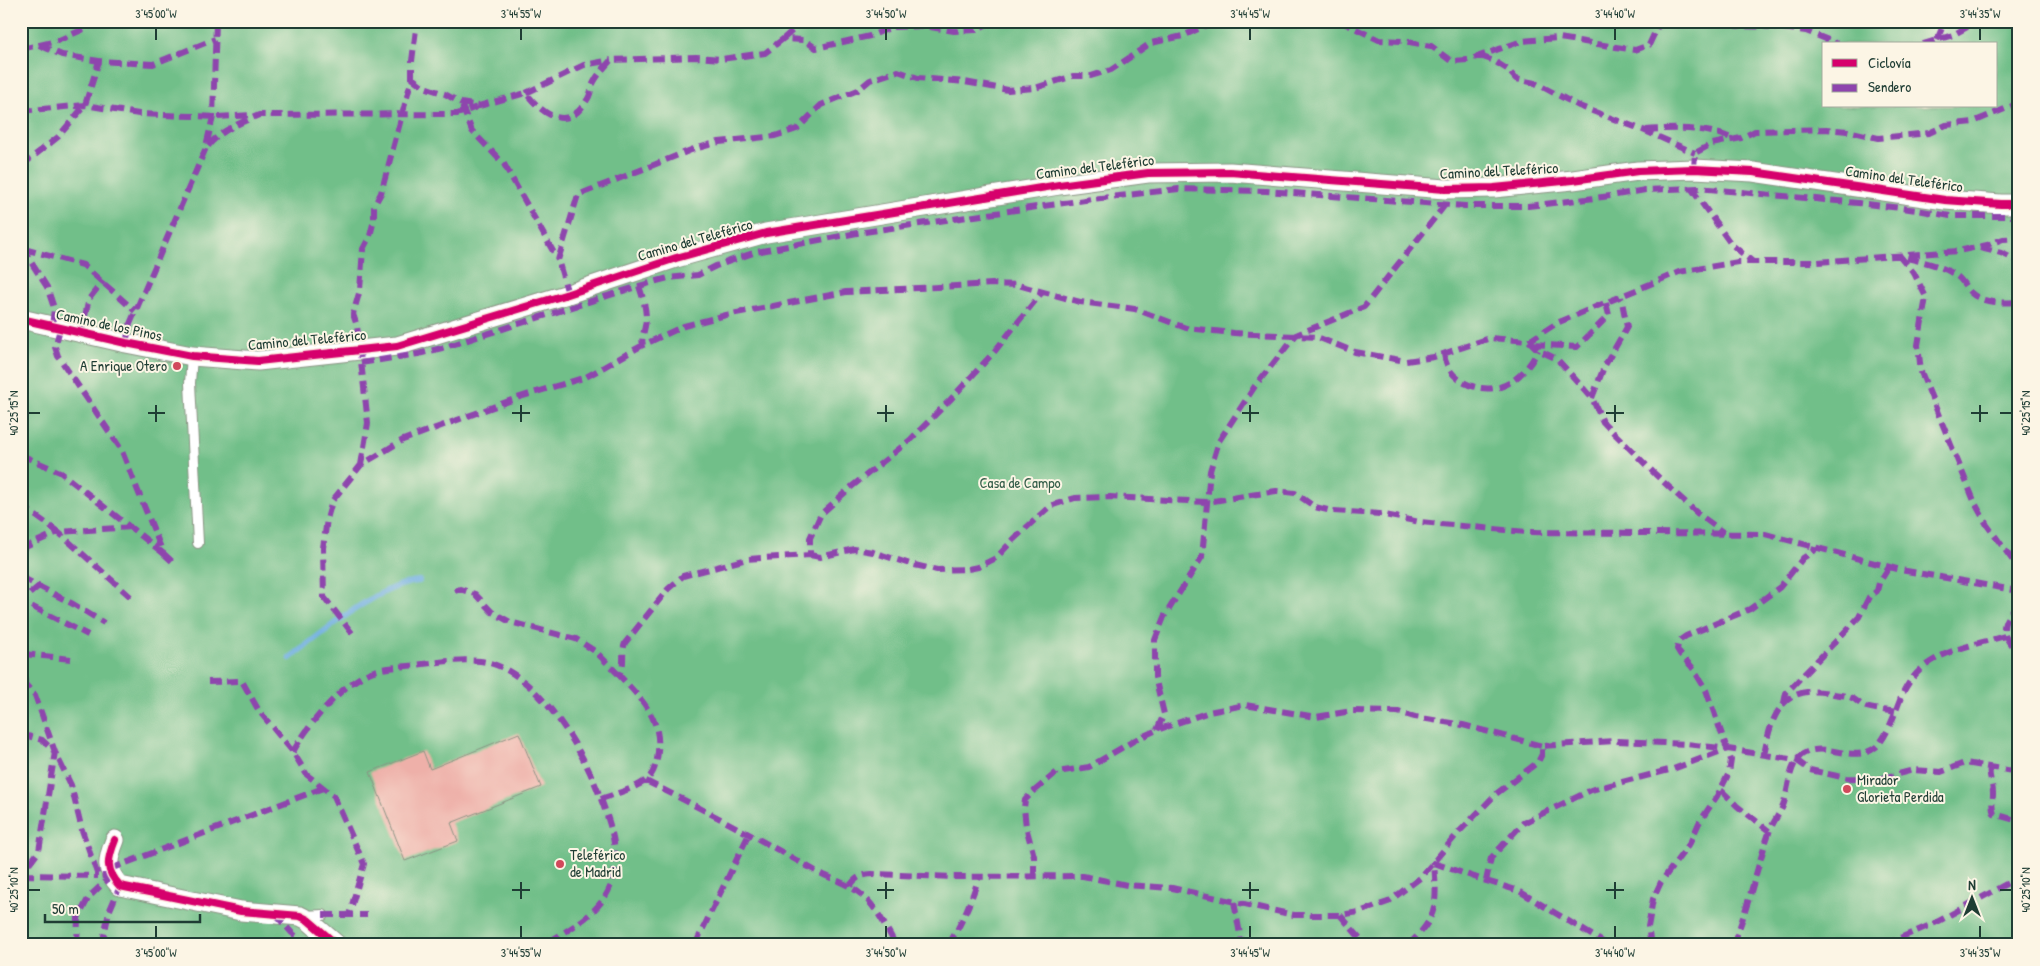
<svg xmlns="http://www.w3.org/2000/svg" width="2040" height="966" font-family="'Patrick Hand',sans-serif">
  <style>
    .forest { fill: #71bf89; stroke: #487e5e; fill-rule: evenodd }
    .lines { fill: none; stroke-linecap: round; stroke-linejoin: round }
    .stream { stroke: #6eafe2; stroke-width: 6 }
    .building { fill: #eeb0a9 }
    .service-casing { stroke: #8b9484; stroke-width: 12 }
    .minor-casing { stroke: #8b9484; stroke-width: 21 }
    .service { stroke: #fff; stroke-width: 10 }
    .minor { stroke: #fff; stroke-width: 19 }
    .quiet { stroke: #8e44ad; stroke-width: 6; stroke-dasharray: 12 6; stroke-linecap: butt }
    .cycleway-casing { stroke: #fcf5e5; stroke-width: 11 }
    .cycleway { stroke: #d6006c; stroke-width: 8 }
    .ticks { fill: none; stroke: #1f3d34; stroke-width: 2 }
    .poi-dot { fill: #d1495b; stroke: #fcf5e5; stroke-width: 2 }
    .labels { text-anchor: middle; stroke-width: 4; stroke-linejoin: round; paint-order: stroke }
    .street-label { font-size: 15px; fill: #1f3d34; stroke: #fcf5e5 }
    .poi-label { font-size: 15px; fill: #1f3d34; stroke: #fcf5e5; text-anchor: start }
    .park-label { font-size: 15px; fill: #355e4a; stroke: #fcf5e5 }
    .neatline { fill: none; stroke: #1f3d34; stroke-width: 2 }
    .ticks-label { font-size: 12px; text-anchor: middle; fill: #1f3d34 }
  </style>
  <rect width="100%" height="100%" fill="#fcf5e5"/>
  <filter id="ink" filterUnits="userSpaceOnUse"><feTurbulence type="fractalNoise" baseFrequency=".02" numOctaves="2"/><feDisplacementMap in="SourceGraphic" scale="10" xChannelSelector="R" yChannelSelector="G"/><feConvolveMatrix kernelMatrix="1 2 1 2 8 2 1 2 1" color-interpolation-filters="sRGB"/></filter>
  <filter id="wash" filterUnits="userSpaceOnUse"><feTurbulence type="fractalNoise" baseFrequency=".0096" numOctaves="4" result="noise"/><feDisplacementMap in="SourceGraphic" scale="20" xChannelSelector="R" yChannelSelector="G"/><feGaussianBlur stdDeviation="1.12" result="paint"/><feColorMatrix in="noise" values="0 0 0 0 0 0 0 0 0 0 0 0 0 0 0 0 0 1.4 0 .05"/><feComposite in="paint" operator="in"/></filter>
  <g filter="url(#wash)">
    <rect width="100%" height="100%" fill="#f7ead3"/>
    <!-- forest -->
    <path class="forest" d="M21,21H2019V945H21ZM1824,44H1996V106H1824Z"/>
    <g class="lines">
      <!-- stream -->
      <path class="stream" d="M290,658C323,633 377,585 419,581"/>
    </g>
    <g id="blocks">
      <!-- building -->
      <path class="building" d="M519,733L541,787L451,823L458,841L405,861L370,772L423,751L430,769Z"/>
    </g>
  </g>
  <g filter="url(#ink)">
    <use href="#blocks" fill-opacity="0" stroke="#8b9484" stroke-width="1"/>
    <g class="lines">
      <defs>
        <path id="service" d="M192,356L190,383L198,543
          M303,916L323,915"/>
        <path id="minor" d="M21,319L126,343L192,356L258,361L397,346L568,294L676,258L766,233L1059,185L1148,173L1230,172L1445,189L1494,188L1573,180L1638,171L1694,169L1753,172L1945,200L2001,204H2019
          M115,840C107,860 105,870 120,886L241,911L300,916L308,920L337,945"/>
      </defs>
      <!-- service casing -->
      <use href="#service" class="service-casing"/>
      <!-- minor casing -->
      <use href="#minor" class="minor-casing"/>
      <!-- service -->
      <use href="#service" class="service"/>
      <!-- minor -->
      <use href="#minor" class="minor"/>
      <!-- quiet -->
      <path class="quiet" d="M233,21H257
        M1340,21L1379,40L1403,41L1431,46L1451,61L1468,60L1522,41L1559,38L1635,50L1649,45L1660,21
        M1730,21L1737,26L1774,27L1806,31L1838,44
        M783,39L803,21
        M1937,40L1945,21
        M1923,44L1953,35L1969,26L2004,21
        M39,45L62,55L99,61
        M21,49L57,41L102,21
        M1480,56L1494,61L1507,69L1516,79L1535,83L1579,106L1643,130L1695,153
        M412,78L424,87L445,94L461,103L479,106L526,93C544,116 568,132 587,100C591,95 591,87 594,82C598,74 605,67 611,60L696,57L721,59L765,53L783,39L804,40L816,48L870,36L892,27L924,26L954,31L976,30L993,21
        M526,93L584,65L611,60
        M462,106L472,131L504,164L558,260
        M21,111L85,105L139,114L217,117L253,115
        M1646,130C1672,128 1709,127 1733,139
        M208,146C221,130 240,123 259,115L457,114L477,107
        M21,166L58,137L85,105L99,61L153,64L215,39
        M1694,169L1695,153L1712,144L1741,138L1755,131L1826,129L1848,131L1878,138L1929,133L1946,125L1973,122L2012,106L2019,101
        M1691,188L1731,244L1753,262
        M2016,204L2019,191
        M22,248L47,287L54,308L52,327
        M1980,248L2001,253L2019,261
        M24,249L83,265L135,311
        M1899,255L1914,273L1926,297L1918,345L1921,372L1975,503L1987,525L2019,569
        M1907,258C1924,262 1944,266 1958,277C1963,281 1966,288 1970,292C1983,304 2003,303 2019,302
        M639,286C643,298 648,313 645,326C644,333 641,338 643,345
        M568,294L558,260L578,195L691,150L719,142L775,136L797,129L821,105L858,90L870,80L898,71L918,78L965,82L1008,90L1035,88L1073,76H1091L1111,70L1151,43L1183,36L1215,21
        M81,333L89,299L103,281
        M1529,341L1538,350L1557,359L1592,398L1603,422L1655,474L1697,513L1724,533
        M126,343L130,324L205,150L213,117L216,21
        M1533,344L1577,347L1609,315L1606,303
        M1444,354C1447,380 1475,393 1500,387C1517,382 1532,364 1538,350
        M361,363L418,354L442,348L639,286L668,278L698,275L716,266L756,252L857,233L1092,199L1179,189L1266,191L1465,206H1528L1611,196L1645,190L1698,188L1858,203L1917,210L1950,216H2019
        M1592,398L1604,367L1627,327L1621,297
        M21,455L60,472L163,553L121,449L58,356L55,347L60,329
        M361,465L368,423L357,326L353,314L360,290L363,249L370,236L374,220V206L381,193L412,78V61L417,21
        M21,505L58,532L132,527
        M21,549L58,532L133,599
        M163,553L175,564
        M810,555L820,557L854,549L873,552L910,564L937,570L968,569L978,567L996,558L1014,539L1050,506L1075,498L1110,497L1207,502L1276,491L1295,493L1315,507L1332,511L1380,514L1420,522L1526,532L1765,534L1901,570L2019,591
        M21,577L73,604L104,623
        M39,586L21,601L88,635
        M455,591L460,589L475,594L492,612L510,622L576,639L596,652L619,675
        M2019,604C1998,624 2000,634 2019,654
        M352,633L324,597L323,548L327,519L332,501L361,465L403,440L520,397L586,377L643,345L684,326L726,315L846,292L992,284L1018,285L1080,302L1135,309L1186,328L1234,333L1317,337L1355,352L1406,361L1434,357L1490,338L1529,341L1557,323L1679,272L1738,262H1817L1958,251L1987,245L2003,239L2019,238
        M71,659L24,654L25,684L35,695L55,752L71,785L82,830L98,876H111
        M208,682L242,681L259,711L293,752L307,775L334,796L364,864L349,915
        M1784,703L1786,693L1859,617L1869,597L1877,591L1879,583L1889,567
        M1157,730L1164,714L1155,677V640L1164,617L1202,557L1210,471L1219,441L1255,386L1296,335L1364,307L1445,205V201
        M21,734L42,740L55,752L39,851L21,875
        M293,752C308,725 341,684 371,672C384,667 402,667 416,665C437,662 458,659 480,661C534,667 582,748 599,794C610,822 622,855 611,885C600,914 569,929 544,945
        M1764,755C1771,716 1782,684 1829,693C1837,695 1846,695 1852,698C1857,700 1860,705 1866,707C1876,710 1886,710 1896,712
        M1990,768C1988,776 1993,784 1993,793C1993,801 1991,806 1994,814L2019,821
        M646,781C703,809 759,839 814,870C830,879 848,883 862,895C877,907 886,928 896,945
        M1721,790L1737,806L1769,831
        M601,799C614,794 638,788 647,779C654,774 655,766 657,759C664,720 643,701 619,675C626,666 621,653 625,643L668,589L683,576L747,559L810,555V538L821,514L850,488L910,440L950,400L994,352L1043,291
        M110,869L323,788
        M22,875L98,876
        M1034,877V856L1026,827L1024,808L1025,800L1032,793L1057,772L1089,767L1135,740L1157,730L1209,712L1245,705L1316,717L1352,711L1398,712L1415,717L1463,725L1542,746
        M1486,881L1519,891L1608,945
        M850,886C856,877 861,875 872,874L953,877L1083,876L1127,885L1172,888L1294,915H1340L1359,912L1388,902L1420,878L1459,832L1496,794L1538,762L1542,754V746L1614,741L1687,744L1728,749L1796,760L1810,770L1846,778L1879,779L1914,770L1941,772L1965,763L2019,772
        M1234,902L1242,945
        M275,914L292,933L307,945
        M323,915H367
        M1340,915L1366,945
        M77,945L78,918L89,897L111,876
        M102,945L109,912L120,886
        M695,945L749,834
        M948,945C962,924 971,901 979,877
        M1408,945C1439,917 1437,902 1434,863L1486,881L1491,858L1523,823L1591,790L1673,769L1727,749
        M1651,945L1648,927L1653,899L1661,882L1690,843L1699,823L1717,796L1729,773L1731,760L1706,690L1692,667L1680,654L1677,649L1679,641L1686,636L1750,609L1780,587L1803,558L1814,551L1815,547
        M1733,945C1748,908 1756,870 1769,833C1772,823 1779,815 1783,806C1789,790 1788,764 1803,754C1825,740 1854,765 1876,747C1887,737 1895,713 1900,700C1918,653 1963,648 2005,636
        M1884,945L1937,922L2019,877"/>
      <defs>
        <path id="cycleway" d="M21,319L126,343L192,356L258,361L397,346L568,294L676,258L766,233L1059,185L1148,173L1230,172L1445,189L1494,188L1573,180L1638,171L1694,169L1753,172L1945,200L2001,204H2019
          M115,840C107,860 105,870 120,886L241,911L300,916L308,920L337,945"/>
      </defs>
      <!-- cycleway casing -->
      <use href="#cycleway" class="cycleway-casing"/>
      <!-- cycleway -->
      <use href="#cycleway" class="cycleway"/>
    </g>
  </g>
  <!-- ticks -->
  <path class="ticks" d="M156,28V40M521,28V40M886,28V40M1250,28V40M1615,28V40M1980,28V40M156,405V422M521,405V422M886,405V422M1250,405V422M1615,405V422M1980,405V422M28,413H40M148,413H165M512,413H530M877,413H894M1242,413H1259M1606,413H1624M1971,413H1988M2000,413H2012M521,882V899M886,882V899M1250,882V899M1615,882V899M28,890H40M512,890H530M877,890H894M1242,890H1259M1606,890H1624M2000,890H2012M156,926V938M521,926V938M886,926V938M1250,926V938M1615,926V938M1980,926V938"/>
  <!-- markers -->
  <g class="poi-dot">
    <circle cx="177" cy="366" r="5"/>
    <circle cx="1847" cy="789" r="5"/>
    <circle cx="560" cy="864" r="5"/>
  </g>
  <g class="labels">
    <!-- street labels -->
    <g class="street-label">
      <text transform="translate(1095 167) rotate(-7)" y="5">Camino del Teleférico</text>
      <text transform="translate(1499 171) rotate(-3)" y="5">Camino del Teleférico</text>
      <text transform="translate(1904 179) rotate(8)" y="5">Camino del Teleférico</text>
      <text transform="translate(695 240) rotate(-16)" y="5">Camino del Teleférico</text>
      <text transform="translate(109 325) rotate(12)" y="5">Camino de los Pinos</text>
      <text transform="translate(307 340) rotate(-5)" y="5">Camino del Teleférico</text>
    </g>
    <!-- poi labels -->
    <g class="poi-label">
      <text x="167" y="371" text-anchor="end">A Enrique Otero</text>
      <text x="1857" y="785">Mirador<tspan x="1857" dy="17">Glorieta Perdida</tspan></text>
      <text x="570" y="860">Teleférico<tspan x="570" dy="17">de Madrid</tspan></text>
    </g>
    <!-- park labels -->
    <g class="park-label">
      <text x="1020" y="488">Casa de Campo</text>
    </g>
  </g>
  <!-- margin -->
  <rect width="2040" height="966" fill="none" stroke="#fcf5e5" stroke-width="55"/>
  <!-- legend -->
  <rect x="1822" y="42" width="175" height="65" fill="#fcf5e5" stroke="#a4ab9e"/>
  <rect x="1832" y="59" width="25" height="8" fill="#d6006c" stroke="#a4ab9e"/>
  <text x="1868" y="68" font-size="15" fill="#1f3d34">Ciclovía</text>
  <rect x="1832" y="84" width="25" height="8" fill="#8e44ad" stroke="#a4ab9e"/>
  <text x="1868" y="92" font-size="15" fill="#1f3d34">Sendero</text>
  <!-- north arrow -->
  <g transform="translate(1972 898)" stroke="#fcf5e5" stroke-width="4" paint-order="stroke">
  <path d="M0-4L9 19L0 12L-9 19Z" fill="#1f3d34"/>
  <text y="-8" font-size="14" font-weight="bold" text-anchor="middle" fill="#1f3d34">N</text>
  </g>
  <!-- scale -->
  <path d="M45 914v8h155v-8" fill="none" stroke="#1f3d34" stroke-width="2.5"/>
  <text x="52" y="914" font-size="15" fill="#1f3d34" stroke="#fcf5e5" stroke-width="4" paint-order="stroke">50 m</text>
  <rect x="28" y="28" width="1984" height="910" class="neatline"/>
  <g class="ticks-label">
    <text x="156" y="18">3°45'00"W</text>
    <text x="521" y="18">3°44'55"W</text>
    <text x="886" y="18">3°44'50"W</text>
    <text x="1250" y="18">3°44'45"W</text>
    <text x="1615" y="18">3°44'40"W</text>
    <text x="1980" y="18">3°44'35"W</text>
    <text transform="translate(14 413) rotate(-90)" y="4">40°25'15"N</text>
    <text transform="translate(2026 413) rotate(-90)" y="4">40°25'15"N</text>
    <text transform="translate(14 890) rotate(-90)" y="4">40°25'10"N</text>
    <text transform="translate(2026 890) rotate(-90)" y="4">40°25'10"N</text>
    <text x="156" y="957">3°45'00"W</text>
    <text x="521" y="957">3°44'55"W</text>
    <text x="886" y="957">3°44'50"W</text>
    <text x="1250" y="957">3°44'45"W</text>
    <text x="1615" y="957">3°44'40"W</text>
    <text x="1980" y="957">3°44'35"W</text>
  </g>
</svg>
